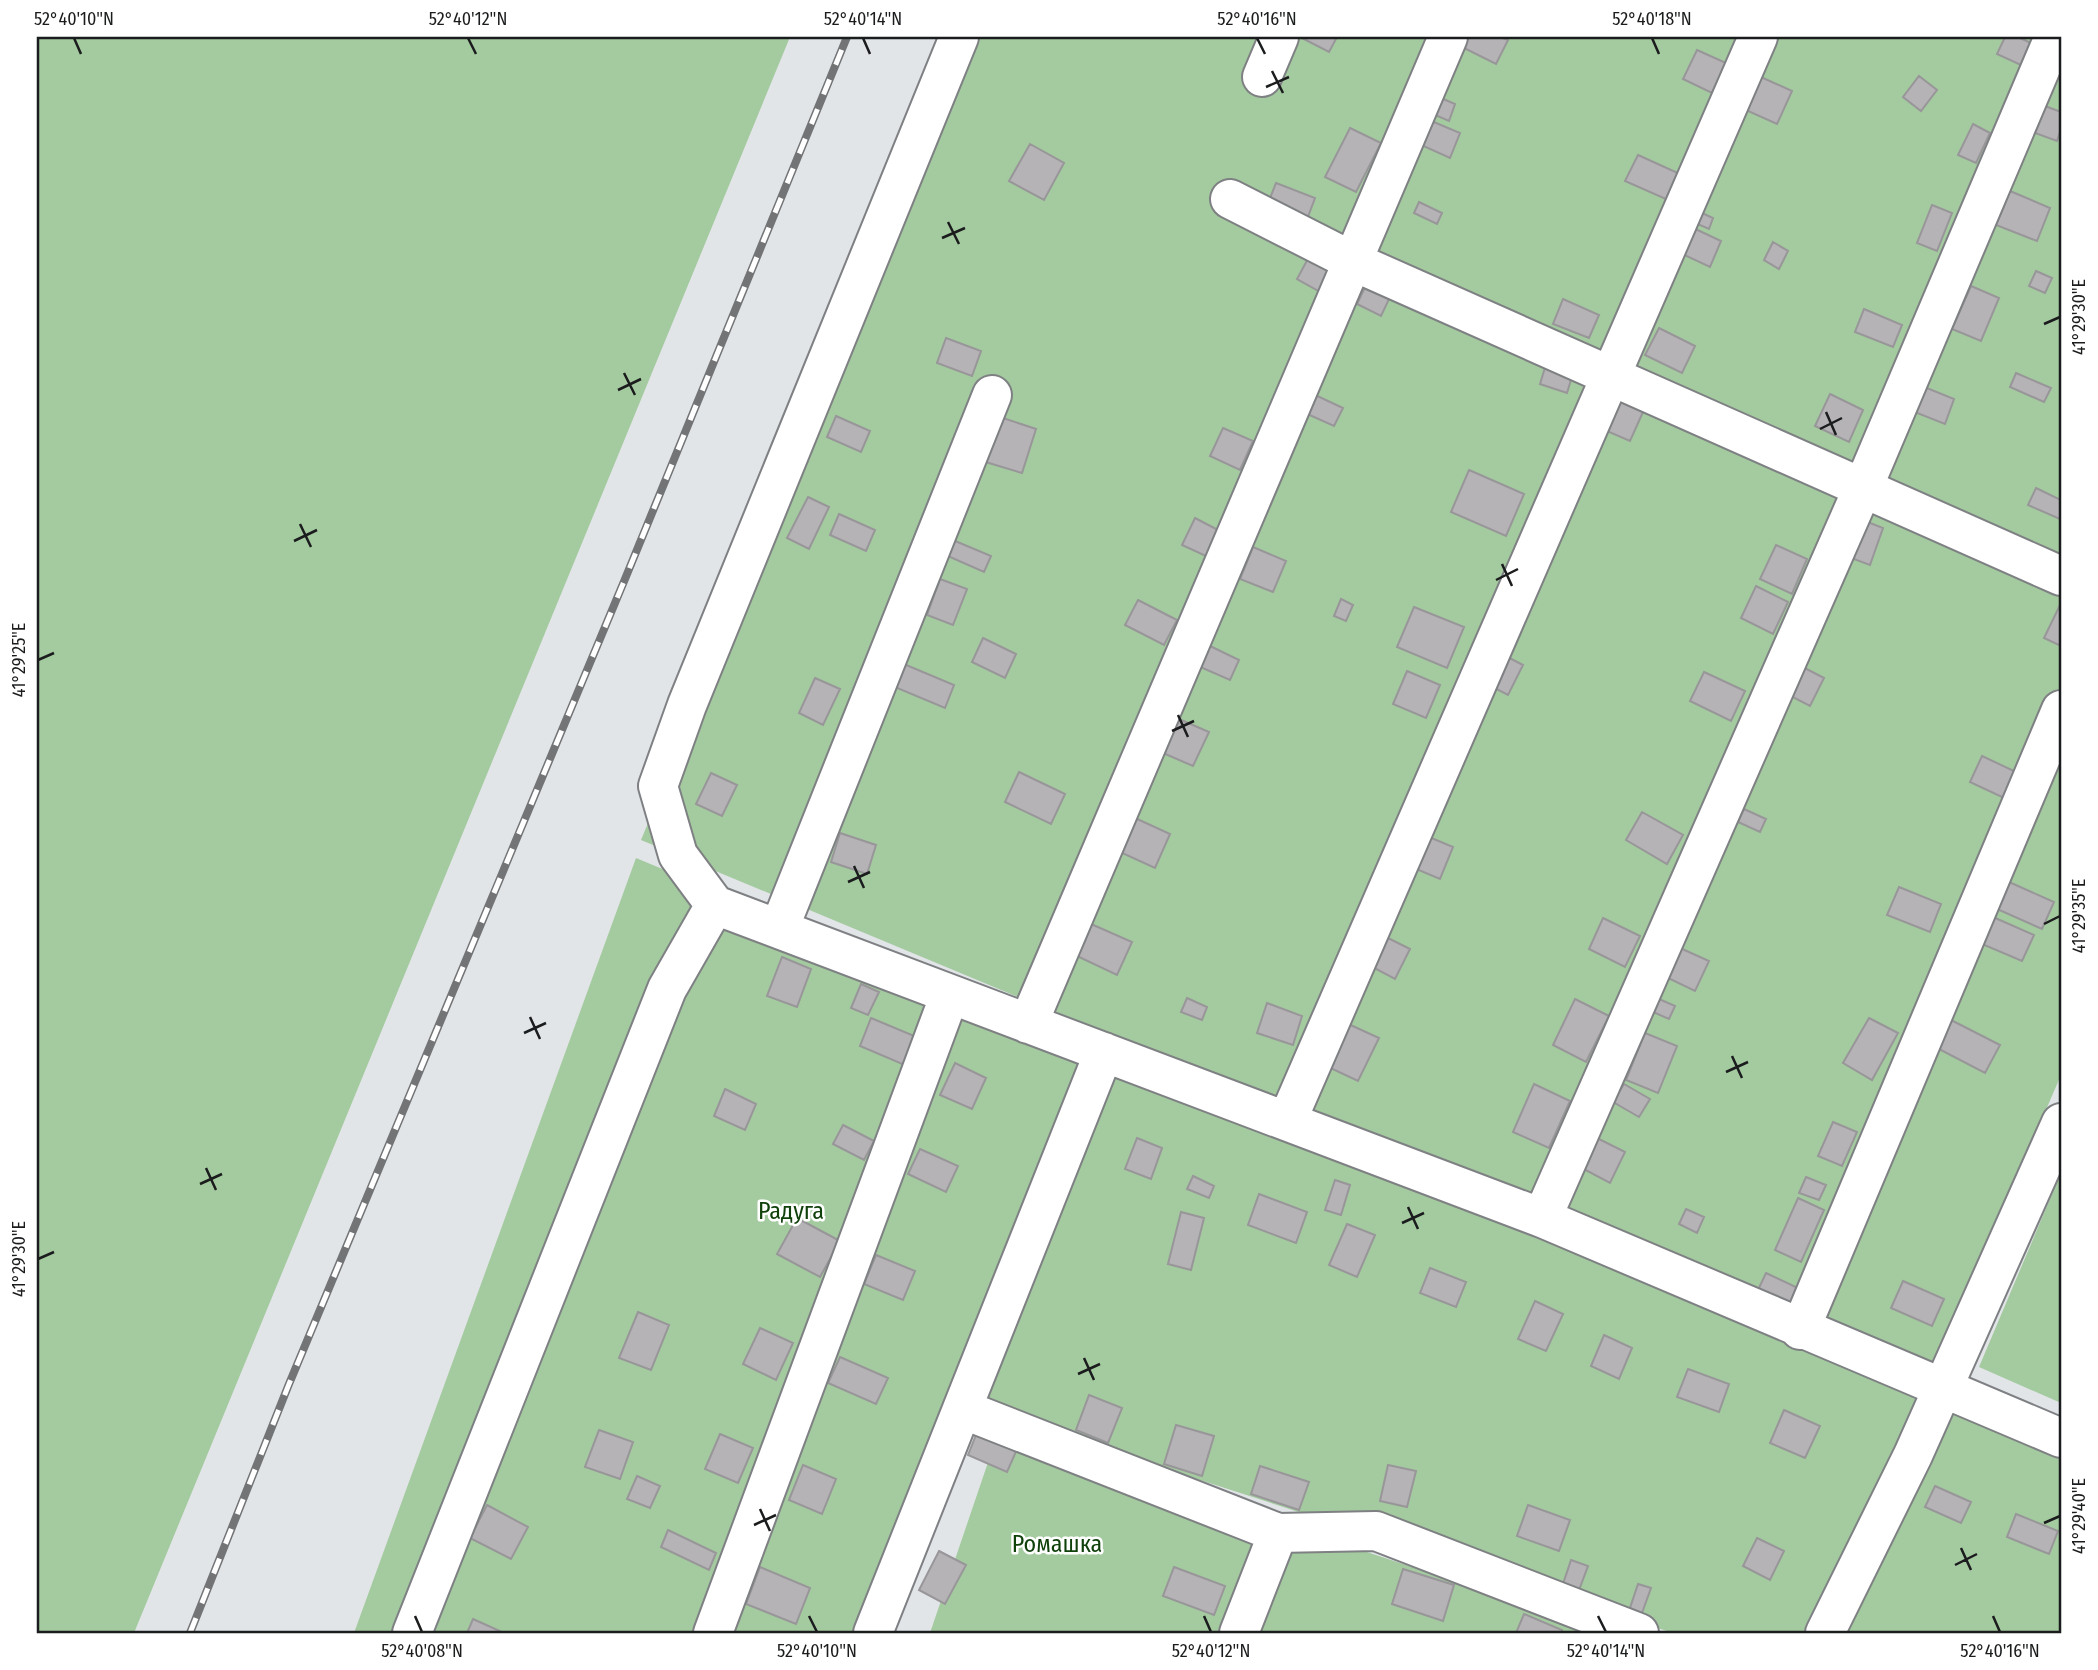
<svg xmlns="http://www.w3.org/2000/svg" width="2098" height="1670" font-family="'Fira Sans Condensed',sans-serif">
  <style>
    .green { fill: #a4ca9f }
    .building { fill: #b5b3b6; stroke: #989699; stroke-width: 2 }
    .lines { fill: none; stroke-linecap: round; stroke-linejoin: round }
    .minor-casing { stroke: #7e8083; stroke-width: 42 }
    .minor { stroke: #fff; stroke-width: 38 }
    .rail-casing { stroke: #727476; stroke-width: 8 }
    .rail { stroke: #fff; stroke-width: 5; stroke-dasharray: 16; stroke-linecap: butt }
    .ticks { fill: none; stroke: #1b1c1d; stroke-width: 2.5 }
    .labels { text-anchor: middle; stroke-width: 5; stroke-linejoin: round; paint-order: stroke }
    .park-label { font-size: 24px; fill: #10410b; stroke: #fff }
    .neatline { fill: none; stroke: #1b1c1d; stroke-width: 2.5 }
    .ticks-label { font-size: 18px; text-anchor: middle; fill: #1b1c1d }
  </style>
  <rect width="100%" height="100%" fill="#e2e5e8"/>
  <!-- green -->
  <path class="green" d="M37,37H790L134,1633H37Z
    M973,37H2061V1075L1931,1377L641,840Z
    M636,858L1924,1394L2061,1444V1633H1828L1912,1423L1806,1633H1673L971,1406L891,1633H354Z
    M2061,1173V1403L1979,1367Z
    M999,1430L1611,1633H930Z"/>
  <!-- building -->
  <path class="building" d="M1300,37H1337L1329,52Z
    M1467,37H1500L1508,40L1496,64L1462,47Z
    M2005,37H2018L2033,44L2023,66L1997,54Z
    M1697,50L1726,63L1712,93L1683,79Z
    M1752,73L1792,91L1777,124L1737,106Z
    M1919,76L1937,90L1921,111L1903,97Z
    M1441,98L1455,104L1449,121L1435,115Z
    M2045,106L2061,112V129L2057,141L2035,133Z
    M1429,120L1460,133L1450,158L1419,144Z
    M1973,124L1990,133L1976,163L1958,155Z
    M1350,128L1381,143L1356,192L1325,177Z
    M1030,144L1064,163L1044,200L1009,181Z
    M1638,155L1680,174L1668,200L1625,181Z
    M1276,183L1315,198L1306,222L1267,206Z
    M2010,191L2050,208L2037,241L1996,225Z
    M1419,202L1442,213L1437,224L1414,213Z
    M1932,205L1952,213L1937,251L1917,243Z
    M1691,208L1713,218L1709,229L1686,219Z
    M1687,225L1721,241L1710,267L1676,251Z
    M1773,242L1788,251L1779,269L1764,260Z
    M1310,255L1335,269L1322,293L1297,279Z
    M2036,271L2052,278L2045,293L2029,286Z
    M1367,283L1391,295L1381,316L1357,304Z
    M1971,286L1999,298L1981,341L1952,329Z
    M1563,299L1599,315L1589,338L1553,324Z
    M1864,309L1902,325L1893,347L1855,332Z
    M1659,328L1695,346L1682,373L1645,355Z
    M946,338L981,351L972,376L937,363Z
    M1547,361L1574,370L1567,393L1540,384Z
    M2016,373L2051,388L2044,402L2010,387Z
    M1917,384L1954,399L1945,424L1907,409Z
    M1313,394L1343,408L1334,426L1305,413Z
    M1830,394L1863,410L1849,442L1815,426Z
    M1606,395L1643,412L1630,441L1593,425Z
    M994,415L1036,429L1022,473L979,460Z
    M836,416L870,431L861,452L827,437Z
    M1223,428L1253,441L1240,470L1210,456Z
    M1469,470L1524,494L1506,536L1451,512Z
    M2036,488L2061,500L2060,519L2028,505Z
    M808,497L829,507L809,549L787,538Z
    M839,514L875,530L866,551L830,535Z
    M1195,518L1220,531L1208,557L1182,545Z
    M1865,521L1883,528L1870,565L1851,558Z
    M948,538L991,556L984,572L941,553Z
    M1776,545L1807,559L1792,594L1760,579Z
    M1253,547L1286,561L1273,592L1240,579Z
    M940,579L967,589L953,625L927,615Z
    M1756,586L1788,602L1773,634L1741,618Z
    M1341,599L1353,605L1346,621L1334,616Z
    M1138,600L1177,620L1164,645L1125,625Z
    M2060,605L2061,606V646L2044,638Z
    M1414,607L1464,627L1447,668L1397,647Z
    M983,638L1016,654L1005,678L972,662Z
    M1208,645L1239,660L1230,680L1198,666Z
    M1498,652L1523,665L1508,695L1483,682Z
    M899,662L954,685L945,708L890,685Z
    M1799,665L1824,678L1810,706L1785,693Z
    M1407,671L1440,685L1426,718L1393,704Z
    M1704,672L1745,691L1731,721L1690,701Z
    M815,678L840,689L823,725L799,713Z
    M1179,719L1209,732L1193,766L1163,753Z
    M1982,756L2016,772L2004,798L1970,782Z
    M1019,772L1065,794L1051,824L1005,802Z
    M711,773L737,785L722,816L696,804Z
    M1744,809L1766,819L1760,832L1738,822Z
    M1642,812L1683,835L1667,864L1626,840Z
    M1135,818L1170,834L1155,868L1120,852Z
    M840,833L876,845L867,874L831,862Z
    M1422,834L1453,847L1440,879L1409,866Z
    M2009,882L2054,902L2042,929L1997,909Z
    M1899,887L1941,904L1930,932L1887,915Z
    M1993,917L2034,935L2022,961L1982,944Z
    M1603,918L1640,936L1625,967L1589,949Z
    M1091,924L1132,942L1117,975L1077,956Z
    M1376,932L1410,949L1395,979L1361,961Z
    M1680,948L1709,961L1695,991L1666,977Z
    M782,957L811,969L797,1007L767,996Z
    M861,984L879,992L868,1015L851,1008Z
    M1187,998L1207,1007L1202,1020L1181,1012Z
    M1575,999L1609,1016L1586,1062L1553,1045Z
    M1659,999L1675,1006L1669,1019L1653,1012Z
    M1267,1003L1302,1016L1293,1045L1257,1033Z
    M871,1018L919,1038L907,1066L860,1046Z
    M1869,1018L1898,1033L1872,1080L1843,1063Z
    M1951,1020L2000,1045L1985,1073L1937,1048Z
    M1344,1022L1379,1038L1358,1081L1324,1065Z
    M1645,1033L1677,1046L1658,1093L1626,1080Z
    M955,1063L986,1078L972,1109L940,1095Z
    M1534,1084L1570,1101L1549,1148L1513,1132Z
    M1624,1084L1650,1099L1639,1117L1613,1102Z
    M725,1089L756,1104L745,1130L714,1116Z
    M1833,1122L1857,1132L1842,1166L1818,1156Z
    M843,1125L874,1141L864,1160L833,1144Z
    M1593,1136L1625,1152L1610,1183L1578,1166Z
    M1137,1138L1162,1148L1151,1179L1125,1169Z
    M920,1149L958,1166L946,1192L908,1174Z
    M1193,1176L1214,1186L1209,1198L1187,1189Z
    M1806,1177L1826,1185L1819,1200L1799,1193Z
    M1335,1180L1350,1185L1341,1215L1325,1210Z
    M1259,1194L1307,1212L1296,1243L1248,1225Z
    M1798,1198L1824,1210L1801,1262L1775,1250Z
    M1686,1209L1704,1217L1697,1233L1679,1224Z
    M1181,1212L1204,1218L1191,1270L1168,1264Z
    M797,1218L840,1241L820,1277L777,1254Z
    M1347,1224L1375,1235L1357,1277L1329,1265Z
    M876,1255L915,1271L903,1300L864,1284Z
    M1430,1268L1466,1282L1456,1307L1420,1293Z
    M1766,1273L1800,1289L1792,1308L1757,1292Z
    M1903,1281L1944,1299L1932,1326L1891,1308Z
    M1535,1301L1563,1314L1546,1351L1518,1339Z
    M638,1312L669,1325L651,1370L619,1358Z
    M760,1328L793,1343L776,1380L743,1364Z
    M1604,1335L1632,1348L1619,1379L1591,1366Z
    M840,1357L888,1378L876,1404L828,1383Z
    M1688,1369L1729,1384L1719,1412L1677,1397Z
    M1089,1395L1122,1408L1108,1443L1076,1430Z
    M1784,1410L1820,1426L1805,1458L1770,1443Z
    M1176,1425L1214,1436L1202,1476L1164,1464Z
    M599,1430L633,1442L620,1479L585,1467Z
    M978,1430L1018,1447L1007,1472L968,1455Z
    M720,1434L753,1448L738,1483L705,1469Z
    M803,1465L836,1479L822,1514L789,1500Z
    M1388,1465L1416,1471L1407,1507L1380,1501Z
    M1260,1466L1309,1482L1299,1510L1251,1494Z
    M637,1476L660,1486L650,1508L627,1499Z
    M1935,1486L1971,1502L1961,1523L1925,1507Z
    M487,1505L528,1527L511,1559L470,1538Z
    M1528,1505L1570,1520L1559,1551L1517,1536Z
    M2016,1514L2058,1531L2049,1554L2007,1537Z
    M668,1530L716,1553L709,1570L661,1547Z
    M1757,1538L1784,1551L1770,1580L1743,1566Z
    M939,1551L966,1565L945,1604L919,1590Z
    M1571,1560L1588,1566L1579,1590L1563,1584Z
    M760,1567L810,1588L796,1624L746,1604Z
    M1174,1567L1225,1586L1214,1615L1163,1596Z
    M1403,1569L1454,1585L1443,1621L1392,1604Z
    M1638,1584L1651,1588L1642,1613L1630,1608Z
    M1524,1614L1562,1630L1561,1633H1516Z
    M473,1619L504,1633H467Z"/>
  <g class="lines">
    <defs>
      <path id="minor" d="M959,37L687,705L658,786L678,855L715,905L1542,1218L2061,1438
        M1262,77L1279,37
        M1230,199L1352,261L2061,576
        M779,929L992,395
        M1028,1024L1448,37
        M1287,1121L1758,37
        M1542,1218L1862,490L2054,37
        M1800,1330L2061,710
        M962,1409L1278,1533L1239,1633
        M1278,1533L1376,1531L1639,1633
        M412,1633L667,989L715,905
        M713,1633L950,994
        M873,1633L1104,1052
        M1825,1633L1913,1455L2061,1123"/>
    </defs>
    <!-- minor casing -->
    <use href="#minor" class="minor-casing"/>
    <!-- minor -->
    <use href="#minor" class="minor"/>
    <defs>
      <path id="rail" d="M190,1633L289,1384L625,579L847,37"/>
    </defs>
    <!-- rail casing -->
    <use href="#rail" class="rail-casing"/>
    <!-- rail -->
    <use href="#rail" class="rail"/>
  </g>
  <!-- ticks -->
  <path class="ticks" d="M74,38L81,54M468,38L476,54M863,38L870,54M1257,38L1265,54M1652,38L1659,54M1272,71L1283,93M1266,87L1289,77M948,222L959,244M942,238L965,228M2044,324L2060,317M624,373L635,395M618,390L641,379M1826,412L1836,435M1820,429L1842,418M300,524L311,547M294,541L317,530M1502,564L1512,586M1496,580L1518,569M38,660L54,653M1178,715L1188,737M1172,731L1194,721M854,866L864,888M848,882L870,872M2044,924L2060,916M530,1017L540,1039M524,1033L546,1023M1732,1056L1742,1078M1726,1072L1748,1062M206,1168L216,1190M200,1184L222,1174M1408,1207L1418,1229M1402,1223L1424,1213M38,1259L54,1252M1084,1358L1094,1380M1078,1374L1100,1364M760,1509L770,1531M2044,1523L2060,1516M754,1525L776,1515M1961,1548L1971,1570M1955,1565L1977,1554M415,1616L422,1632M809,1616L817,1632M1204,1616L1211,1632M1598,1616L1606,1632M1993,1616L2000,1632"/>
  <g class="labels">
    <!-- park labels -->
    <g class="park-label">
      <text x="791" y="1219">Радуга</text>
      <text x="1057" y="1552">Ромашка</text>
    </g>
  </g>
  <!-- border -->
  <rect width="2098" height="1670" fill="none" stroke="#ffffff" stroke-width="77"/>
  <rect x="38" y="38" width="2022" height="1594" class="neatline"/>
  <g class="ticks-label">
    <text x="74" y="25">52°40'10"N</text>
    <text x="468" y="25">52°40'12"N</text>
    <text x="863" y="25">52°40'14"N</text>
    <text x="1257" y="25">52°40'16"N</text>
    <text x="1652" y="25">52°40'18"N</text>
    <text transform="translate(2079 317) rotate(-90)" y="6">41°29'30"E</text>
    <text transform="translate(19 660) rotate(-90)" y="6">41°29'25"E</text>
    <text transform="translate(2079 916) rotate(-90)" y="6">41°29'35"E</text>
    <text transform="translate(19 1259) rotate(-90)" y="6">41°29'30"E</text>
    <text transform="translate(2079 1516) rotate(-90)" y="6">41°29'40"E</text>
    <text x="422" y="1657">52°40'08"N</text>
    <text x="817" y="1657">52°40'10"N</text>
    <text x="1211" y="1657">52°40'12"N</text>
    <text x="1606" y="1657">52°40'14"N</text>
    <text x="2000" y="1657">52°40'16"N</text>
  </g>
</svg>
